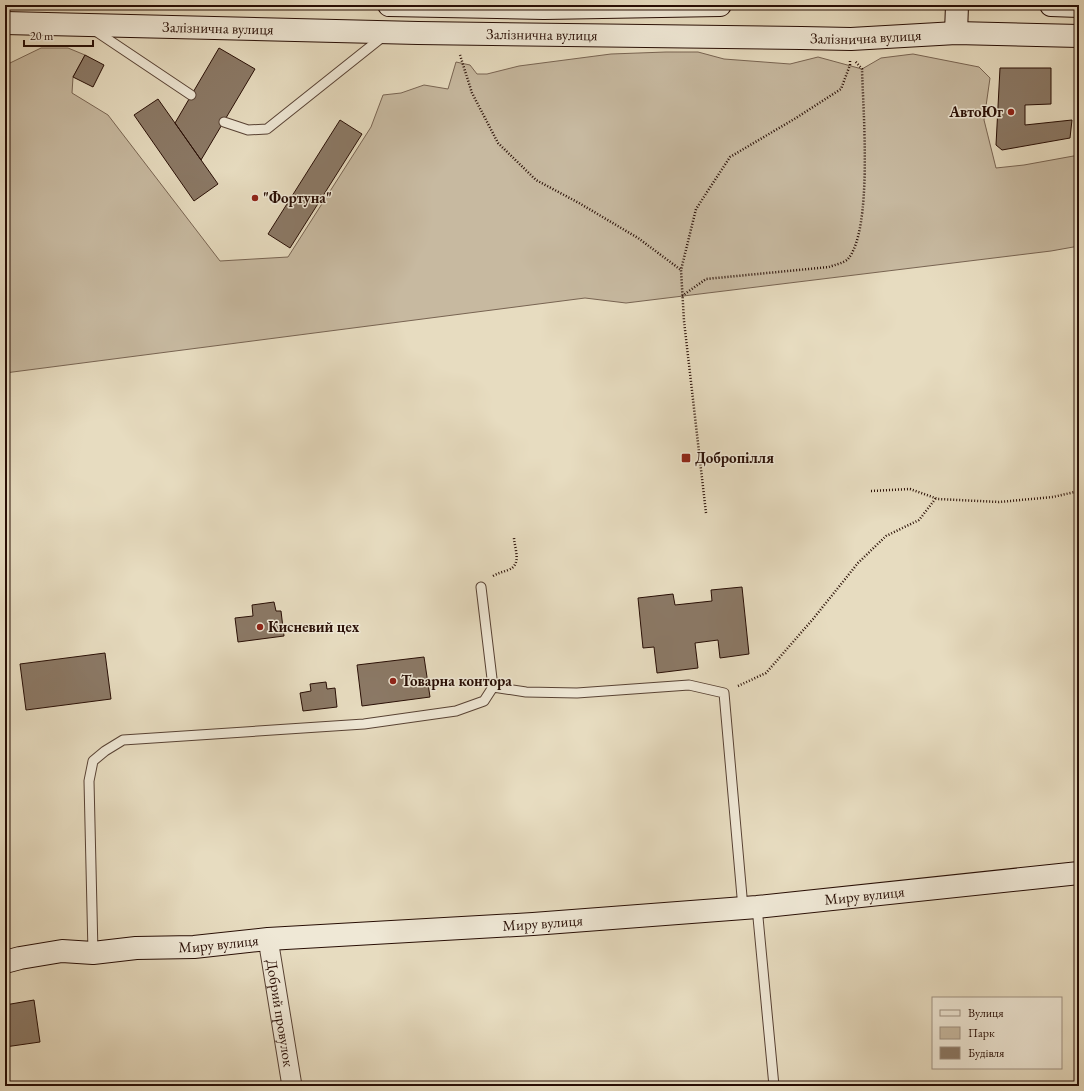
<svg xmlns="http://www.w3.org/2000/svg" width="1084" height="1091" font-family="'EB Garamond',serif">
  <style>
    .green { fill: #c7b9a0; stroke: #786452 }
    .building { fill: #8b7966; stroke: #280e05 }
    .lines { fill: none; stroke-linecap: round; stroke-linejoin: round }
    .lane-casing { stroke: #584234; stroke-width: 11 }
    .street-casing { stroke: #584234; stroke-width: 21 }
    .secondary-casing { stroke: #280e05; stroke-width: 24 }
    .path { stroke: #280e05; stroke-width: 2.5; stroke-dasharray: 1 2; stroke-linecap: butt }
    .lane { stroke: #efe8d6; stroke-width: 9 }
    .street { stroke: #efe8d6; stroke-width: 19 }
    .secondary { stroke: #efe8d6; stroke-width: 22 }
    .poi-dot { fill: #8f2418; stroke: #efe8d6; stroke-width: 1.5 }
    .labels { text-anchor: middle; stroke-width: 3; stroke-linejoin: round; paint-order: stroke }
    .street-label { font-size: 15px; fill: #280e05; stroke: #efe8d6 }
    .poi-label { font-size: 15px; font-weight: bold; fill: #280e05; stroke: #efe8d6; text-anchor: start }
  </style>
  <rect width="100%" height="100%" fill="#e7dcc0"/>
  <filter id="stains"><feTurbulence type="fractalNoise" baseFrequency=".005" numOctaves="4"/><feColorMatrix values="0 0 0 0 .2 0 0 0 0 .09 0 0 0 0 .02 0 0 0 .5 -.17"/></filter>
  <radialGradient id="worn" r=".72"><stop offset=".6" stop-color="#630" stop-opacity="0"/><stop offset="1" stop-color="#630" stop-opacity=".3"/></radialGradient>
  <!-- green -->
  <path class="green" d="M41,48H68L85,55L73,77L72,93L108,115L220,261L288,257L371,127L383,95L401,93L424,85L448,89L456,62L470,65L477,74H487L519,66L611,54L666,52H698L724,59L790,64L818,57L862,69L881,58L913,54L979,67L990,78L984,120L996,168L1024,165L1079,155V246L1051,251L626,303L585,298L5,373V64L10,63Z"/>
  <!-- building -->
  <path class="building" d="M219,48L255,69L201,160L175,123Z
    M85,55L104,65L93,87L73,77Z
    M1000,68H1051V104L1025,105V125L1072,120L1070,138L1002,150L996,145Z
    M158,99L218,184L194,201L134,115Z
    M340,120L362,134L290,248L268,234Z
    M742,587L749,654L720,658L718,640L695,643L698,668L657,673L654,647L643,648L638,598L673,594L675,605L712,601L711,590Z
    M274,602L276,611H281L284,636L238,642L235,618L253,616L252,605Z
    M105,653L111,699L26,710L20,664Z
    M424,657L430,697L362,706L357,665Z
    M326,682L327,689L335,688L337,707L303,711L300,693L311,691L310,684Z
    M34,1000L40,1042L5,1047V1005Z"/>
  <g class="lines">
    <defs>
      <path id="lane" d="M94,30L191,95
        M224,122L248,130L267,129L385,35
        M481,587L493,687L526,692L577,693L689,685L724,693L743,908
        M757,907L774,1086
        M93,953L89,781L93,761L105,751L123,740L364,724L456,711L484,701L493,687"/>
      <g id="street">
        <path id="s1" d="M268,939L292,1086"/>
      </g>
      <g id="secondary">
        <path d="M389,5L544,8L720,5"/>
        <path d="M1051,5L1079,6"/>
        <path id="s2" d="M5,23L418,33L801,38L851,39L956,33L1079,36"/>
        <path d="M956,33L957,5"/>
        <path id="s3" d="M5,962L20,958L62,951L93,953L136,948L194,947L268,939L533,924L757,907L1079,873"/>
      </g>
    </defs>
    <!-- lane casing -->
    <use href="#lane" class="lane-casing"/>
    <!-- street casing -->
    <use href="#street" class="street-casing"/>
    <!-- secondary casing -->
    <use href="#secondary" class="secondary-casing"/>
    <!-- path -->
    <path class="path" d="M460,55L472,93L498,143L536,180L579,203L638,238L681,270
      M682,296L706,279L829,267C834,265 844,263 848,259C873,229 863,110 862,69L855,61
      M871,491L910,489L938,499L999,502L1053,497L1079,491
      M706,513L684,321L681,270L696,209L730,157L796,118L841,89L850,65V61
      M493,576C498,573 503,572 508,570C522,565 515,550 514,538
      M738,686L766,673L813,619L858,563L886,536L919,520L936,498"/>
    <!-- lane -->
    <use href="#lane" class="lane"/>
    <!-- street -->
    <use href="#street" class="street"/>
    <!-- secondary -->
    <use href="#secondary" class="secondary"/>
  </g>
  <!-- markers -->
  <g class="poi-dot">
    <circle cx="1011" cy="112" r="4"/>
    <circle cx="255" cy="198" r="4"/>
    <rect x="681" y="453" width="10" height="10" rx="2"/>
    <circle cx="260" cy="627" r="4"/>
    <circle cx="393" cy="681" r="4"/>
  </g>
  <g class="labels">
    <!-- street labels -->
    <g class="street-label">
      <text dy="5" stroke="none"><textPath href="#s2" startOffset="213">Залізнична вулиця</textPath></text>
      <text dy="5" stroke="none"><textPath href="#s2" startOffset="537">Залізнична вулиця</textPath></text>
      <text dy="5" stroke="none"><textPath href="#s2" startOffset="861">Залізнична вулиця</textPath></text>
      <text dy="5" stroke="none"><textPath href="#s3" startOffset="863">Миру вулиця</textPath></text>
      <text dy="5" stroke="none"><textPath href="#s3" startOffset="540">Миру вулиця</textPath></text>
      <text dy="5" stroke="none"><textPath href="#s3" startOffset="215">Миру вулиця</textPath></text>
      <text dy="5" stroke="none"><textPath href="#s1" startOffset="75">Добрий провулок</textPath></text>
    </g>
    <!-- poi labels -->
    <g class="poi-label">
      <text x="1003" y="117" text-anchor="end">АвтоЮг</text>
      <text x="263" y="203">"Фортуна"</text>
      <text x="695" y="463">Добропілля</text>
      <text x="268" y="632">Кисневий цех</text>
      <text x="401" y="686">Товарна контора</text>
    </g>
  </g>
  <!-- margin -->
  <rect width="1084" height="1091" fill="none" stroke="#e7dcc0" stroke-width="20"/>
  <rect x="6" y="6" width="1072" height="1079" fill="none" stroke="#280e05" stroke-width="2"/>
  <rect x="10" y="10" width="1064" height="1071" fill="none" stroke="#280e05"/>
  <!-- legend -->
  <rect x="932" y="997" width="130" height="72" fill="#efe8d6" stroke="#9f9182"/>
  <rect x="940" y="1010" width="20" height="6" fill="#efe8d6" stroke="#9f9182"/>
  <text x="968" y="1017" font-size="12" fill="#280e05">Вулиця</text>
  <rect x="940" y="1027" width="20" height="12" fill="#c7b9a0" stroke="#9f9182"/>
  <text x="968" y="1037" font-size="12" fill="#280e05">Парк</text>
  <rect x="940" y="1047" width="20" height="12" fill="#8b7966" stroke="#9f9182"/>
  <text x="968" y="1057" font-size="12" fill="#280e05">Будівля</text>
  <!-- scale -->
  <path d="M24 40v6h69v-6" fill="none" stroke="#280e05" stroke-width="2"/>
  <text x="30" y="40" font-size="12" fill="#280e05" stroke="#efe8d6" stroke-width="3" paint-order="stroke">20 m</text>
  <rect width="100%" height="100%" filter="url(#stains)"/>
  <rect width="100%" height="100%" fill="url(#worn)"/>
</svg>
